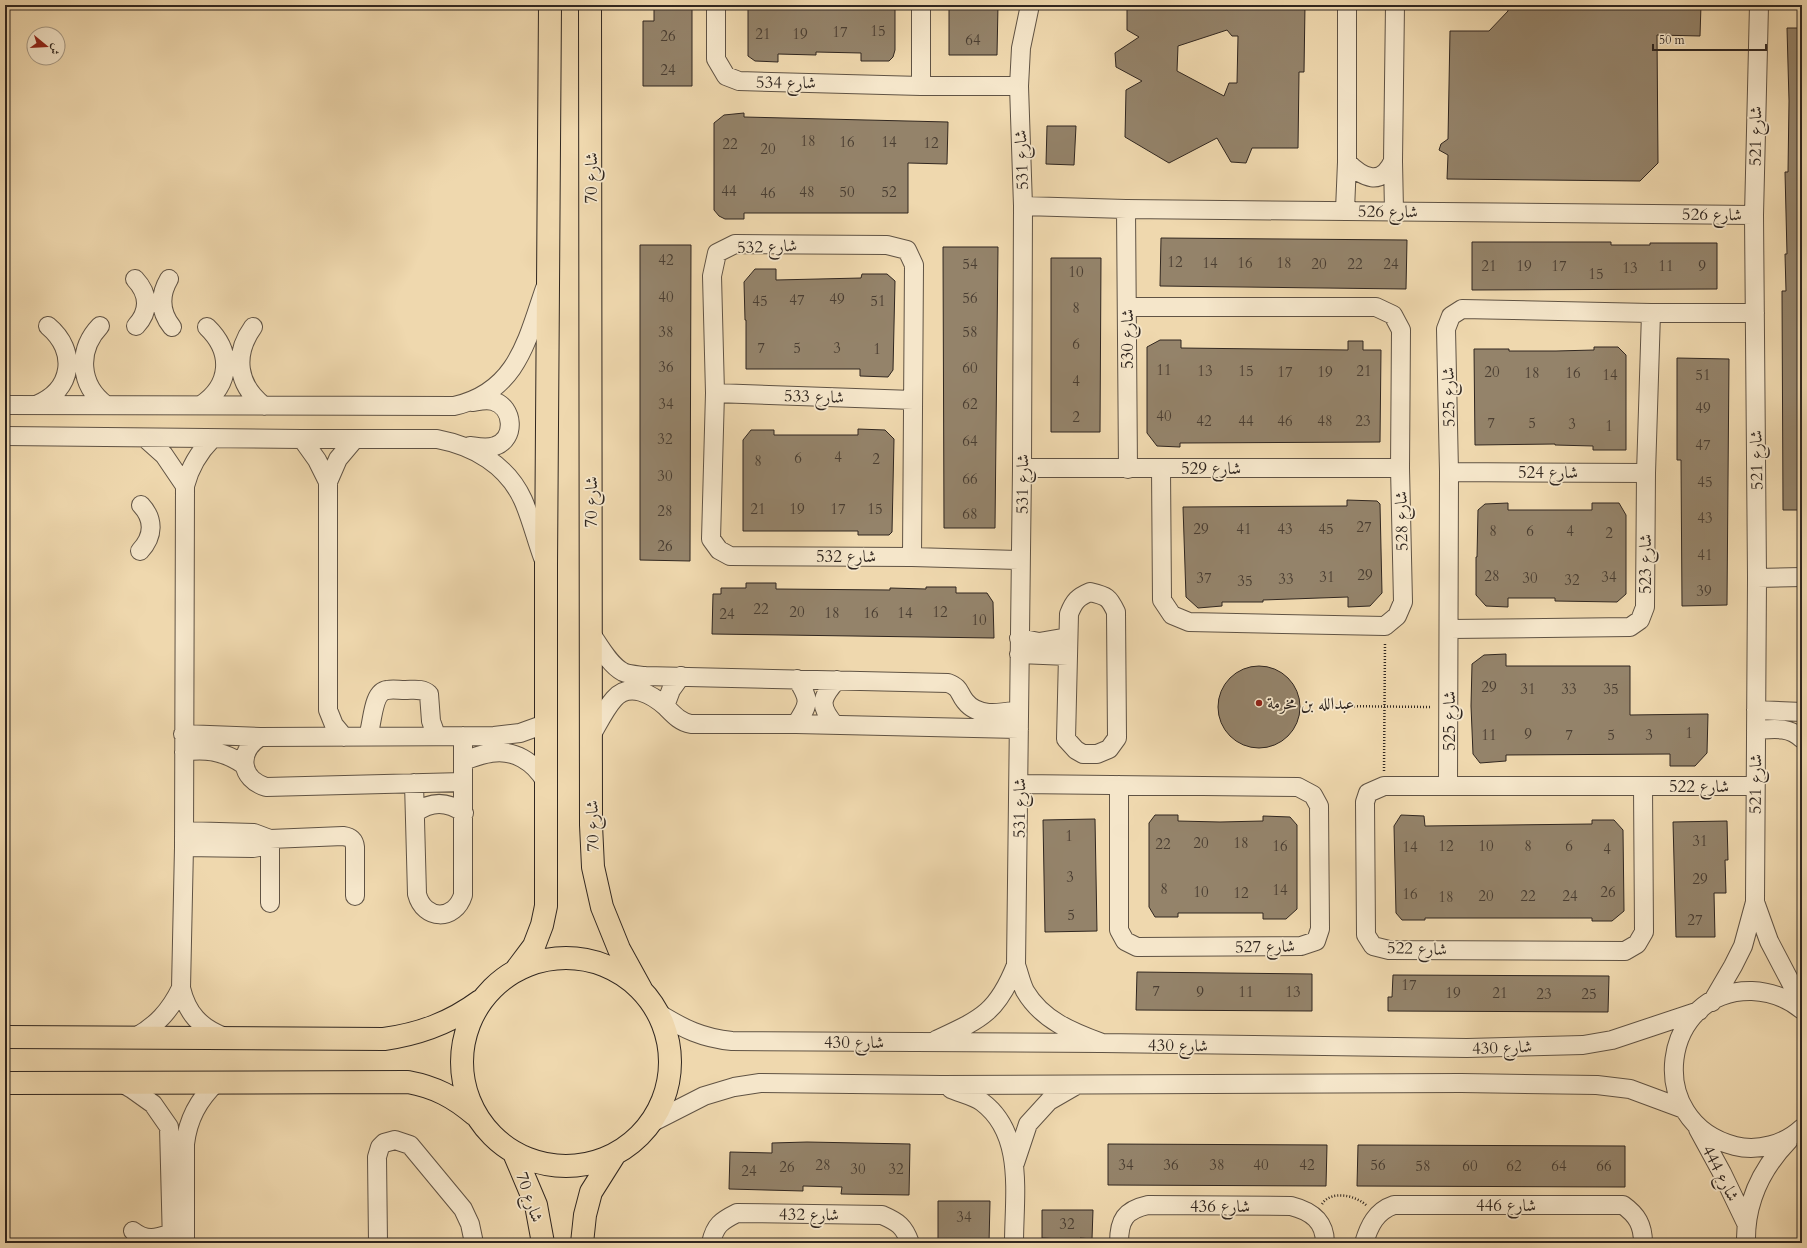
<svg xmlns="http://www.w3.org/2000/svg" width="1807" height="1248" font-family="Cardo,Amiri,serif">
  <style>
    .building { fill: #94836a; stroke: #312720; fill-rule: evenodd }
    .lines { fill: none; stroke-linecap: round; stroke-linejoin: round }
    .minor-casing { stroke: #605344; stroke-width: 20 }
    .major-casing { stroke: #312720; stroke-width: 24 }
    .path { stroke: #312720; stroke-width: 2.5; stroke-dasharray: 1 2; stroke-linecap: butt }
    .minor { stroke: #f5e6ca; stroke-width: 18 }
    .major { stroke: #efd8ae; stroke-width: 22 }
    .poi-dot { fill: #8f2418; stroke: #f5e6ca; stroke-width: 1.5 }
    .labels { text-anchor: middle; stroke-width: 3.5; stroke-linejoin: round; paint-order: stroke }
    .number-label { font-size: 15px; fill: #4a3e32 }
    .street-label { font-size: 17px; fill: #312720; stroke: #f5e6ca }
    .poi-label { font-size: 17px; fill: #312720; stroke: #f5e6ca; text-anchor: start }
  </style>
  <rect width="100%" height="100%" fill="#efd8ae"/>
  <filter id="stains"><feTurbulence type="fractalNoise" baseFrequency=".005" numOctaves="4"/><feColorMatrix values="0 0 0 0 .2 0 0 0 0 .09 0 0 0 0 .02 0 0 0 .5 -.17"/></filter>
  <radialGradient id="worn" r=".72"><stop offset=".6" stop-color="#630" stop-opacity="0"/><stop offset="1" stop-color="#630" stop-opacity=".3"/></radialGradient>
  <!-- building -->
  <path class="building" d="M654,5H692V86H643V21H654Z
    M748,5H895V50L893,57L889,61H861V53L816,52V55L778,54V62L755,61L748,56Z
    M949,5H998L997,55H949Z
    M1127,5H1305L1304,72H1299L1298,148H1252L1246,163L1231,162L1217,138L1169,163L1125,137L1126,90L1142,81L1116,67L1115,53L1139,37L1127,30ZM1227,30L1232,36H1238L1237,83H1229L1224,96L1177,71L1178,46Z
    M1508,5H1701L1700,36L1657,35L1658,163L1640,181L1447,179L1448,155L1439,150L1441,144L1448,139L1450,31H1489L1508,11Z
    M1787,28H1802V510H1783L1782,291H1786L1785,254H1787L1785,172H1788L1789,101Z
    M744,113V117L948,122L947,164L908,163V213H744V219H725L719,216L714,210V123L724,115Z
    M1047,126H1076L1074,165L1046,164Z
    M1161,238L1407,240L1406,289L1160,286Z
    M1472,242H1611V245H1650V243H1717V289L1472,290Z
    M640,245H691L690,561L640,560Z
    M943,247H998L995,528H944Z
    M1051,258H1101L1100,432H1051Z
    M755,269H776V280L861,278L862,274H887L895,281L893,370L888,377L860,376V369H746V320H745L744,282Z
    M1160,340H1181V348L1348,350V341H1363V350H1381L1380,442L1180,443V447L1157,446L1147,433V347Z
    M1594,347H1618L1626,355V450H1593V446L1555,445V444L1475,445L1474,349H1509V351H1556L1594,350Z
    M1677,358L1729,359L1727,605L1682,606L1681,460H1677Z
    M858,429L885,430L894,439L892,532L889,535H858V531H743V440L751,430H774V435H858Z
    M1347,500L1377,501L1380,504L1382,593L1370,606L1348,607V597L1263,600V602H1222V606L1198,608L1186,597L1183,507L1347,506Z
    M1508,503V510H1592V503H1619L1626,515V594L1617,602L1555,601V598H1508V607L1486,606L1476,595V557H1477L1478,510L1485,504Z
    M746,583H776V589L890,590V588L926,589V587H956V593H987L993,602L994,638L712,634L713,594H721V588H746Z
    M1506,654V666H1630V715L1708,714L1707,753L1695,766H1670V754L1506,755V761L1480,763L1473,754L1471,706L1472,664L1484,655Z
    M1218 707a41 41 0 1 1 82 0a41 41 0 1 1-82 0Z
    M1155,815H1178V821L1220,822L1263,821V816L1290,817L1297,825V909L1286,919H1263V913H1178V917H1155L1149,907V823Z
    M1401,815L1424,816L1425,826L1592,824V820H1614L1623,830L1624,911L1612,921H1592V918H1425V920H1402L1396,913L1395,869L1394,826Z
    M1095,819L1097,931L1045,932L1043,820Z
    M1727,821L1728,860H1725L1726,893H1714L1715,937H1676L1673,822Z
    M1137,972L1312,974V1011L1136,1010Z
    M1393,975L1609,976L1608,1012L1388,1011V997H1392Z
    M807,1142L910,1144L909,1195L841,1194L842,1187L803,1186V1191L729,1189L730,1152L772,1153V1143Z
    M1108,1144L1327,1145L1326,1186L1108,1185Z
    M1358,1145L1625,1146V1187L1357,1186Z
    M938,1201H990L989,1243H938Z
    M1042,1210H1093L1092,1239L1080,1238V1240L1042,1238Z"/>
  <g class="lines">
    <defs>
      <path id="minor" d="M716,5V59L726,76L739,81L921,86H1019
        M921,5V86
        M1030,5L1021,48L1019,86L1023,206L1022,468L1016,965C1019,973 1021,983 1025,991C1042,1020 1072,1032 1102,1043
        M1347,162C1363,178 1381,187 1393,161
        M1023,206L1126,209L1754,215
        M1126,209L1128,469
        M1345,210L1347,162V5
        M1394,211L1393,161L1395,5
        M135,279C149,294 150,311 136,326
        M169,279C159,296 160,312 172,327
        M1127,307H1376L1393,315L1401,330L1400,468L1403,602L1397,616L1385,626L1189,622L1172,615L1162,600L1161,468
        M100,326C77,350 79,385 106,405
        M253,327C233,355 237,385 264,406
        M715,393L913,400
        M5,405L454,406C517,392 527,340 545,288
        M36,405C73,390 78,351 48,326
        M201,405C231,385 233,352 207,327
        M5,436L302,439H437C474,446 507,465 523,500C531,518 536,539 543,558
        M145,438L164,455L185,486
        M212,439C198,453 190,467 185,486L184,847L181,988C187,1013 200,1028 225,1037
        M302,439L317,460L328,482
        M470,446C478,447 487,449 495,446C516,439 514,407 493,401C486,399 479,401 472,402
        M1022,468H1400
        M1449,472L1646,473
        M140,551C154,536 154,519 141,505
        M912,557L914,265L907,250L887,245L735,244L717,253L712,276L715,393L711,539L719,550L730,556L912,557L1020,560
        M1757,578L1802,577
        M1090,592C1107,596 1109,597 1116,612L1117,738L1109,749L1097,754H1083L1076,750L1066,739L1069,614C1074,601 1078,597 1090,592Z
        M1449,629L1630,627L1640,620L1645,607L1646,473L1651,313
        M592,635C600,647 610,665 623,672C629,675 638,675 645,676L948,683C961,688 958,692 965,701C978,718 1001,713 1019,710
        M1019,638L1039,642L1068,637
        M1019,654L1068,656
        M665,706L671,690L681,676
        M1756,710L1802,712
        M796,724C810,703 810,700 797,679
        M835,725C818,705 821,698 837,680
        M1756,730C1773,729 1789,726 1802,739
        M183,734L260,737L494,736L520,733L545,724
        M368,736C373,723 372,692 387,690C393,689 399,690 405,690C414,690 422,688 429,694L431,721L436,735
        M591,736C598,724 605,709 614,699C629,681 653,695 666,707C674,715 680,722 691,724H796L1019,729
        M260,737C237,752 240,779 266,787L463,782
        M344,737L334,725L328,710V482L338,459L354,440
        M184,752C206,748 226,752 244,765
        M463,761C472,758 482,754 491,753C514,749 534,762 545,781
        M414,783L417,894C424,921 455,921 463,895V736
        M1019,784L1298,787L1313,795L1319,806L1320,929L1316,941L1301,946L1137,947L1125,941L1119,930V785
        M1448,785L1449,472L1446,329L1451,316L1462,309L1651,313H1755
        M1643,786L1644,932L1637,944L1625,951L1389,950L1373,946L1366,935L1365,802L1368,793L1384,786H1755
        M415,813C431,801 447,801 464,813
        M184,831L254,833L270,839L343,836C350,837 354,839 355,847V896
        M270,839V903
        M184,847L253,848L259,847L270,839
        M1755,902L1769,941L1802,1004
        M1712,1002L1733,966L1743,946L1755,902L1757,578L1754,215L1759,5
        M1802,1010C1788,998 1771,992 1752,991C1661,989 1642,1122 1735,1146C1758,1152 1785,1144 1802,1128
        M658,1013C684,1029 702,1038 732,1041L1102,1043L1467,1048L1583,1045L1612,1040L1699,1011
        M134,1038C156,1026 170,1011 181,988
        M936,1040C981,1019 997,1013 1016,965
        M120,1082L132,1089L153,1104L169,1127L172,1243
        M951,1089C960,1093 974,1096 982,1102C1025,1134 1014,1196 1014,1243
        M649,1124L704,1096L734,1087L760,1083L941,1085L1461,1083L1597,1085L1630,1089L1684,1109
        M1698,1129L1722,1173L1746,1223
        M1015,1163L1028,1124L1049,1101L1075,1086
        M133,1231C147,1242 157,1238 172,1233
        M185,1243V1144C188,1119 198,1100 217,1082
        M378,1243L377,1157L380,1147L384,1143L395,1140L410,1145L463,1209L470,1224L474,1243
        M711,1243C715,1225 721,1221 737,1213L882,1215C898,1222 904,1226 910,1243
        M1119,1243C1119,1220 1125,1210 1148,1205L1291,1206C1311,1211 1325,1221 1325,1243
        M1364,1243C1369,1226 1376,1211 1394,1205H1623C1637,1215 1643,1225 1643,1243
        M1746,1243C1745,1203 1761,1169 1789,1140"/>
      <path id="major" d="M590,5L591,825L593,867L602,907L619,949L641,989
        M462 1062a104 104 0 1 1 208 0a104 104 0 1 1-208 0Z
        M516,970L534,946L542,925L546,906V566L550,5
        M5,1037L384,1039C420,1034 450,1023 480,1001
        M5,1083L408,1082C435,1087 454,1097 475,1115
        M514,1153L536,1205L543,1243
        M582,1243L585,1215L591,1192L615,1154"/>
    </defs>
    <!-- minor casing -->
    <use href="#minor" class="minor-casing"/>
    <!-- major casing -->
    <use href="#major" class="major-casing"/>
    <!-- path -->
    <path class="path" d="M1336,706L1432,707
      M1384,771L1385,642
      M1322,1204C1331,1190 1356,1195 1367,1206"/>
    <!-- minor -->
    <use href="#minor" class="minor"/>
    <!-- major -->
    <use href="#major" class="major"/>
  </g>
  <!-- markers -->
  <circle class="poi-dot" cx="1259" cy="703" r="4"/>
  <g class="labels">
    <!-- number labels -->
    <g class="number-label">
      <text x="878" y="36">15</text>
      <text x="840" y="37">17</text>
      <text x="763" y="39">21</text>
      <text x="800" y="39">19</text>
      <text x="668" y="41">26</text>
      <text x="973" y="45">64</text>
      <text x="668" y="75">24</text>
      <text x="808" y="146">18</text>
      <text x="847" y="147">16</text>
      <text x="889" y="147">14</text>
      <text x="931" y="148">12</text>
      <text x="730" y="149">22</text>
      <text x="768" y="154">20</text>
      <text x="729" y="196">44</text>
      <text x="807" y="197">48</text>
      <text x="847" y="197">50</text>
      <text x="889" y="197">52</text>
      <text x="768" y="198">46</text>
      <text x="666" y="265">42</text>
      <text x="1175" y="267">12</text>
      <text x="1210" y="268">14</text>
      <text x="1245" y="268">16</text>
      <text x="1284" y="268">18</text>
      <text x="970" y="269">54</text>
      <text x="1319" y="269">20</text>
      <text x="1355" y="269">22</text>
      <text x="1391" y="269">24</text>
      <text x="1489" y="271">21</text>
      <text x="1524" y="271">19</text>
      <text x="1559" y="271">17</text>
      <text x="1666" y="271">11</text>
      <text x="1702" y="271">9</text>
      <text x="1630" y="273">13</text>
      <text x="1076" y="277">10</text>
      <text x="1596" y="279">15</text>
      <text x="666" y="302">40</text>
      <text x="970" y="303">56</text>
      <text x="837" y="304">49</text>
      <text x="797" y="305">47</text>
      <text x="760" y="306">45</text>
      <text x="878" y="306">51</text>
      <text x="1076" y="313">8</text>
      <text x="666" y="337">38</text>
      <text x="970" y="337">58</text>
      <text x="1076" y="349">6</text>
      <text x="761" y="353">7</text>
      <text x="797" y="353">5</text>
      <text x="837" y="353">3</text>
      <text x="877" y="354">1</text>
      <text x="666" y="372">36</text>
      <text x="970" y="373">60</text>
      <text x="1164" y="375">11</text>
      <text x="1205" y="376">13</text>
      <text x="1246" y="376">15</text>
      <text x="1364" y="376">21</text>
      <text x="1285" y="377">17</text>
      <text x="1325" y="377">19</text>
      <text x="1492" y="377">20</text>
      <text x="1532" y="378">18</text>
      <text x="1573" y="378">16</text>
      <text x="1610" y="380">14</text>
      <text x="1703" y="380">51</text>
      <text x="1076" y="386">4</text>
      <text x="666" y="409">34</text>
      <text x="970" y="409">62</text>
      <text x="1703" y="413">49</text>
      <text x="1164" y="421">40</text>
      <text x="1076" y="422">2</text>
      <text x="1204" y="426">42</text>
      <text x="1246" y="426">44</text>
      <text x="1285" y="426">46</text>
      <text x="1325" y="426">48</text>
      <text x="1363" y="426">23</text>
      <text x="1491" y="428">7</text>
      <text x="1532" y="428">5</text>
      <text x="1572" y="429">3</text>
      <text x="1609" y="431">1</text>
      <text x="665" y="444">32</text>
      <text x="970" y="446">64</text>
      <text x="1703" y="450">47</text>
      <text x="838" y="462">4</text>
      <text x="798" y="463">6</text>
      <text x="876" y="464">2</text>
      <text x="758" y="466">8</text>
      <text x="665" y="481">30</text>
      <text x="970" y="484">66</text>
      <text x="1705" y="487">45</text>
      <text x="758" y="514">21</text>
      <text x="797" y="514">19</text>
      <text x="838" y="514">17</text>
      <text x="875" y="514">15</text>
      <text x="665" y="516">28</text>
      <text x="970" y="519">68</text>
      <text x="1705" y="523">43</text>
      <text x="1364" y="532">27</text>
      <text x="1201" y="534">29</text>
      <text x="1244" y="534">41</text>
      <text x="1285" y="534">43</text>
      <text x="1326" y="534">45</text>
      <text x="1493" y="536">8</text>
      <text x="1530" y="536">6</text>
      <text x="1570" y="536">4</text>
      <text x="1609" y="538">2</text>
      <text x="665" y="551">26</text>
      <text x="1705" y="560">41</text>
      <text x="1365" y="580">29</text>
      <text x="1492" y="581">28</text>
      <text x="1327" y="582">31</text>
      <text x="1609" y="582">34</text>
      <text x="1204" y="583">37</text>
      <text x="1530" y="583">30</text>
      <text x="1286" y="584">33</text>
      <text x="1572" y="585">32</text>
      <text x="1245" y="586">35</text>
      <text x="1704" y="596">39</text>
      <text x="761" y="614">22</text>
      <text x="797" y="617">20</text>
      <text x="940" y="617">12</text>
      <text x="832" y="618">18</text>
      <text x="871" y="618">16</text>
      <text x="905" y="618">14</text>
      <text x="727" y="619">24</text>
      <text x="979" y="625">10</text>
      <text x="1489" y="692">29</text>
      <text x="1528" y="694">31</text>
      <text x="1569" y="694">33</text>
      <text x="1611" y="694">35</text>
      <text x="1689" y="738">1</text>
      <text x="1528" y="739">9</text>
      <text x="1489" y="740">11</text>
      <text x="1569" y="740">7</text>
      <text x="1611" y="740">5</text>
      <text x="1649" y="740">3</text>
      <text x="1069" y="841">1</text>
      <text x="1700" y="846">31</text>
      <text x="1201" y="848">20</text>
      <text x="1241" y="848">18</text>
      <text x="1163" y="849">22</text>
      <text x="1280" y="851">16</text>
      <text x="1446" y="851">12</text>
      <text x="1486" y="851">10</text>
      <text x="1528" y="851">8</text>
      <text x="1569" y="851">6</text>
      <text x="1410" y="852">14</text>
      <text x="1607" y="854">4</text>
      <text x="1070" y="882">3</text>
      <text x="1700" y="884">29</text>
      <text x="1164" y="894">8</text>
      <text x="1280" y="895">14</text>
      <text x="1201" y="897">10</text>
      <text x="1608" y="897">26</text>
      <text x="1241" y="898">12</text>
      <text x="1410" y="899">16</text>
      <text x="1486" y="901">20</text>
      <text x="1528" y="901">22</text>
      <text x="1570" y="901">24</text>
      <text x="1446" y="902">18</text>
      <text x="1071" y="920">5</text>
      <text x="1695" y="925">27</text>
      <text x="1409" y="990">17</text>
      <text x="1156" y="996">7</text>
      <text x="1200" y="997">9</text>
      <text x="1246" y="997">11</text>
      <text x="1293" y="997">13</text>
      <text x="1453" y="998">19</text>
      <text x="1500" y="998">21</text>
      <text x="1544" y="999">23</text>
      <text x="1589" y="999">25</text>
      <text x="823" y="1170">28</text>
      <text x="1126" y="1170">34</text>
      <text x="1171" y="1170">36</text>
      <text x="1217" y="1170">38</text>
      <text x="1261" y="1170">40</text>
      <text x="1307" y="1170">42</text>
      <text x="1378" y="1170">56</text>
      <text x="1423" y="1171">58</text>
      <text x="1470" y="1171">60</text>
      <text x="1514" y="1171">62</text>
      <text x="1559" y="1171">64</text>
      <text x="1604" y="1171">66</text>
      <text x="787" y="1172">26</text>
      <text x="858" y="1174">30</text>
      <text x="896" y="1174">32</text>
      <text x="749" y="1176">24</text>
      <text x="964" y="1222">34</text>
      <text x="1067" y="1229">32</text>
    </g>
    <!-- street labels -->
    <g class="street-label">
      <text transform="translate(786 82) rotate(1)" y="6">شارع 534</text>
      <text transform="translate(1755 136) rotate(-89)" y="6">شارع 521</text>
      <text transform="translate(1021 160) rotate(-92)" y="6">شارع 531</text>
      <text transform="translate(591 178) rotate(-90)" y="6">شارع 70</text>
      <text transform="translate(1388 211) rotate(1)" y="6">شارع 526</text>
      <text transform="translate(1712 214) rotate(1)" y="6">شارع 526</text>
      <text transform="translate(767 246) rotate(-2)" y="6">شارع 532</text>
      <text transform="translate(1127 339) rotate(-90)" y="6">شارع 530</text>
      <text transform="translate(814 396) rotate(2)" y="6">شارع 533</text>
      <text transform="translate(1448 397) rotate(-91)" y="6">شارع 525</text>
      <text transform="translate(1756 460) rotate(-91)" y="6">شارع 521</text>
      <text x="1211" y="474">شارع 529</text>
      <text x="1548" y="478">شارع 524</text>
      <text transform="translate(1022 484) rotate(-89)" y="6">شارع 531</text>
      <text transform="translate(591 502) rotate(-90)" y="6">شارع 70</text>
      <text transform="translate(1401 521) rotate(-91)" y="6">شارع 528</text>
      <text x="846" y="562">شارع 532</text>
      <text transform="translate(1645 564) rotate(-90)" y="6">شارع 523</text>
      <text transform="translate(1449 721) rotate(-90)" y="6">شارع 525</text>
      <text transform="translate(1755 784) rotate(-89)" y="6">شارع 521</text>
      <text x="1699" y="792">شارع 522</text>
      <text transform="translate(1019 808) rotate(-89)" y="6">شارع 531</text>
      <text transform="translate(592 826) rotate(-91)" y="6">شارع 70</text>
      <text transform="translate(1265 946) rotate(-1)" y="6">شارع 527</text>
      <text transform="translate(1417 948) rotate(2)" y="6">شارع 522</text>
      <text x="854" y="1048">شارع 430</text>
      <text transform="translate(1178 1045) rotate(1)" y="6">شارع 430</text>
      <text transform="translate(1502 1047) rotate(-2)" y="6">شارع 430</text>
      <text transform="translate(1721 1173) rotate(63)" y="6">شارع 444</text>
      <text transform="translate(530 1197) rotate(71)" y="6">شارع 70</text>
      <text x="1506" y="1211">شارع 446</text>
      <text x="1220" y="1212">شارع 436</text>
      <text transform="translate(809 1214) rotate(1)" y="6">شارع 432</text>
    </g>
    <!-- poi labels -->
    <g class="poi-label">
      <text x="1267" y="709">عبدالله بن مخرمة</text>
    </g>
  </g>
  <!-- margin -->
  <rect width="1807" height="1248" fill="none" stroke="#efd8ae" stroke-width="20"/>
  <rect x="6" y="6" width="1795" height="1236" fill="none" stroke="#312720" stroke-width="2"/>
  <rect x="10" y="10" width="1787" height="1228" fill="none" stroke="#312720"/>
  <!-- north arrow -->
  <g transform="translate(46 46) rotate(108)"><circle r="19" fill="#f5e6ca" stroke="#a79a86"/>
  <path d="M0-3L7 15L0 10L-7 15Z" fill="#8f2418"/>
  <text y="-6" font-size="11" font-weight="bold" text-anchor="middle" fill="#312720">ش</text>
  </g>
  <!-- scale -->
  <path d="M1653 44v6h113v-6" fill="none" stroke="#312720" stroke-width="2"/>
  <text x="1659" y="44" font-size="12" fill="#312720" stroke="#f5e6ca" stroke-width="3" paint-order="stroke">50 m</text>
  <rect width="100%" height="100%" filter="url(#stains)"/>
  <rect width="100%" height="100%" fill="url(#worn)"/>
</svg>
